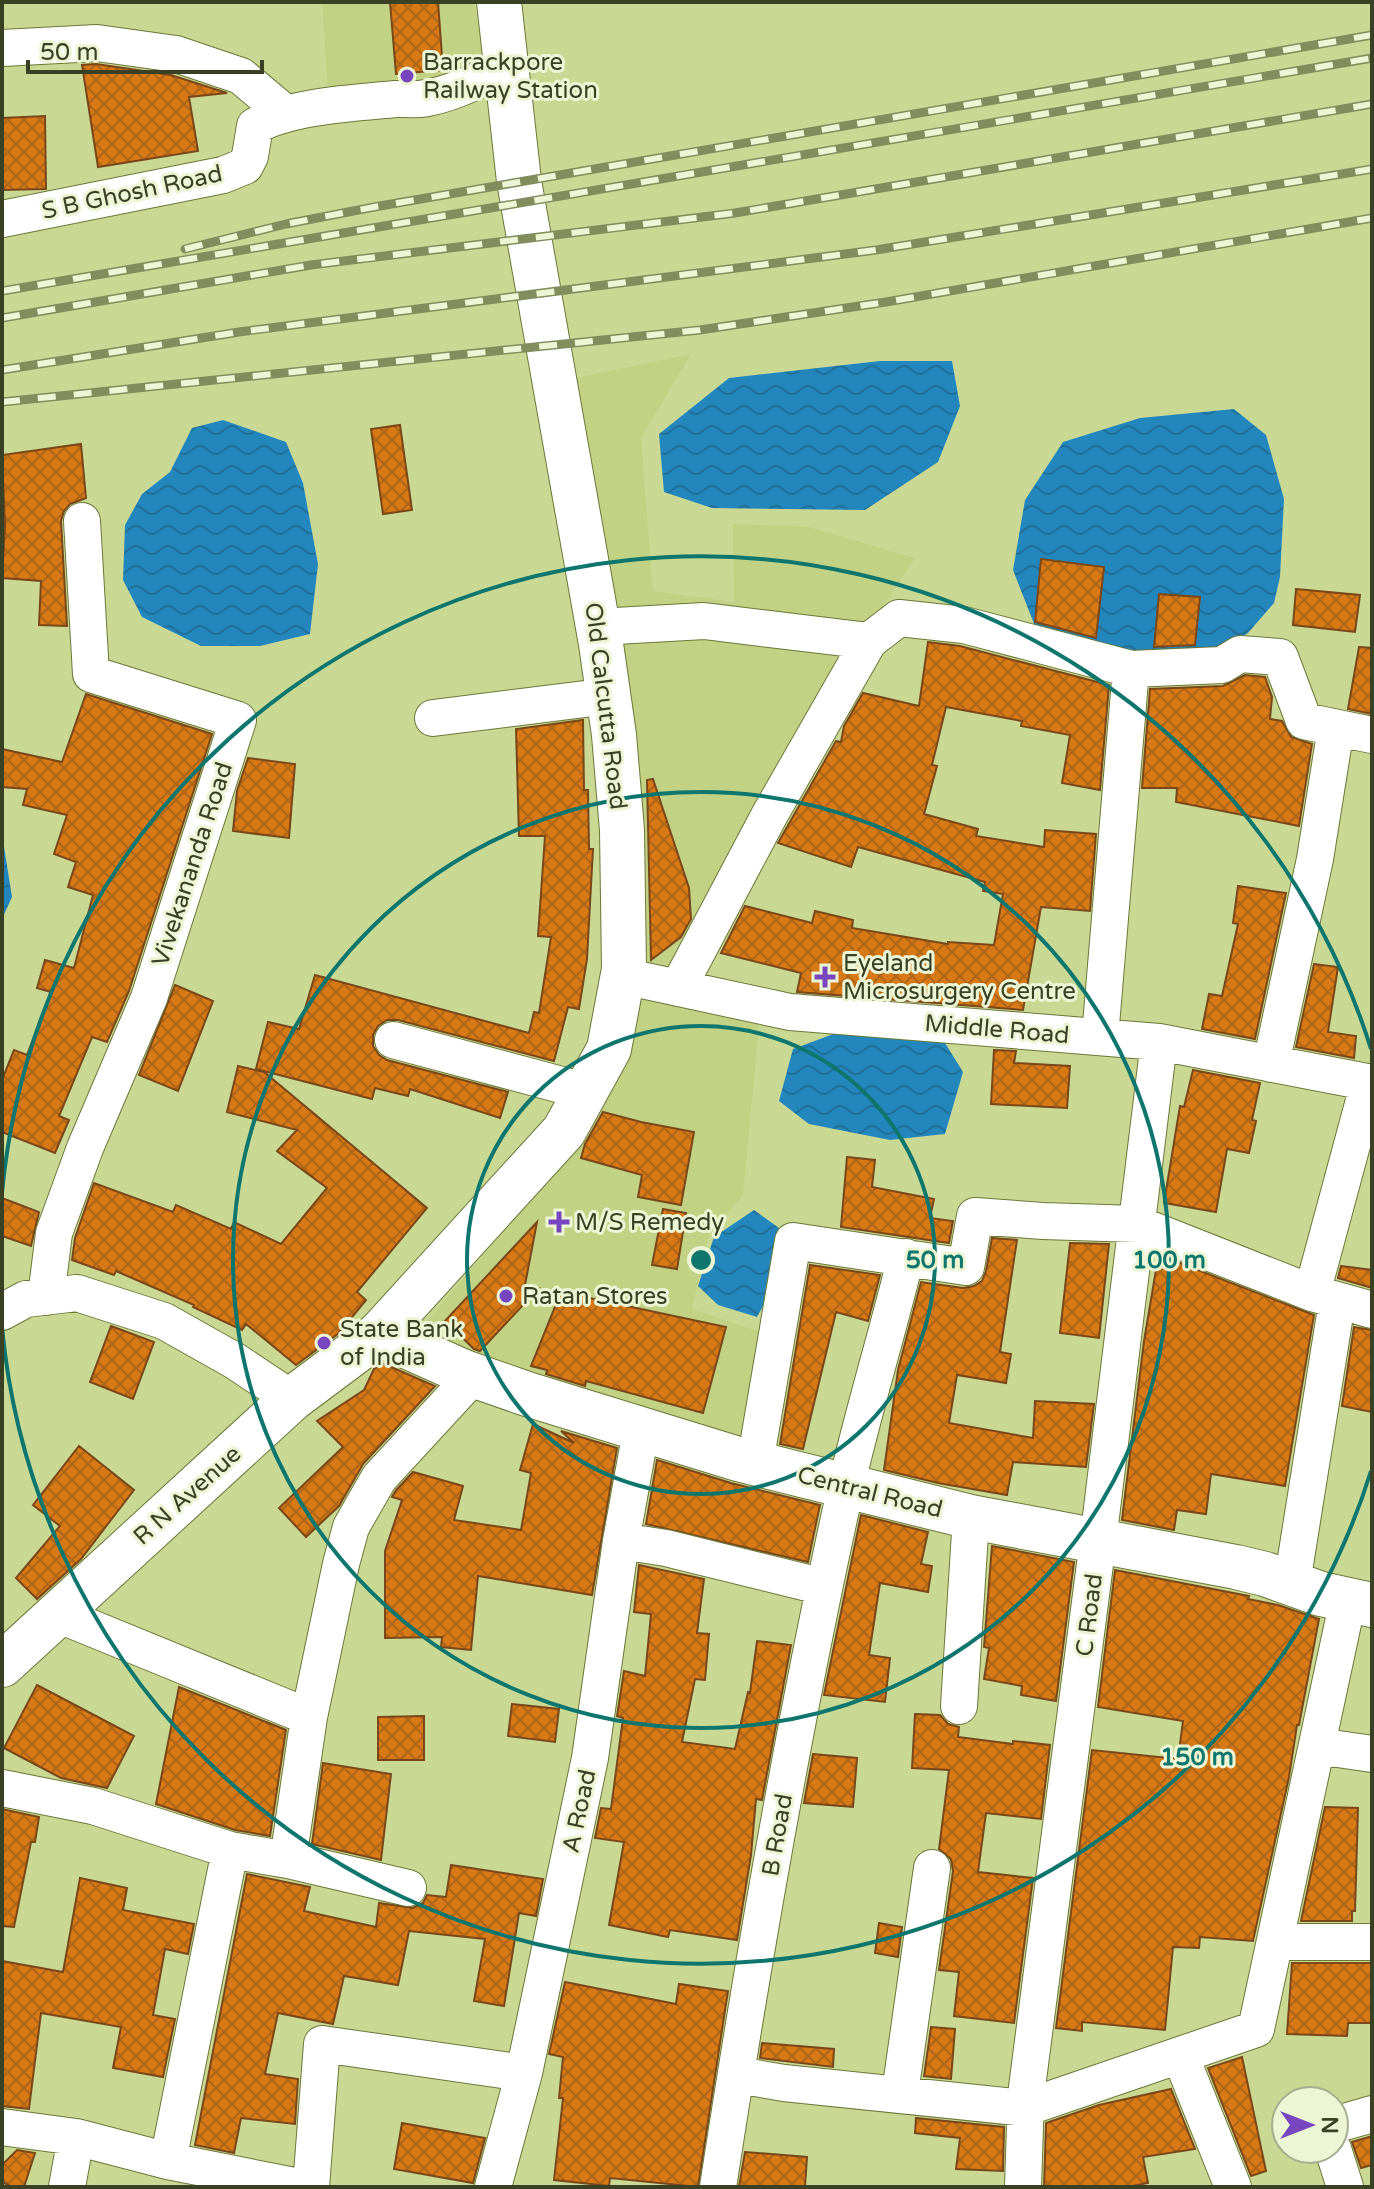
<svg xmlns="http://www.w3.org/2000/svg" width="1374" height="2189" font-family="'Varela Round',sans-serif">
  <style>
    .built { fill: #c1d285 }
    .water { fill: url(#water-waves) }
    .building { fill: url(#building-cross-hatch); stroke: #794718; stroke-width: 2 }
    .lines { fill: none; stroke-linecap: round; stroke-linejoin: round }
    .minor-casing { stroke: #6b7836; stroke-width: 38 }
    .tertiary-casing { stroke: #6b7836; stroke-width: 46 }
    .primary-casing { stroke: #6b7836; stroke-width: 46 }
    .minor { stroke: #fff; stroke-width: 36 }
    .tertiary { stroke: #fff; stroke-width: 44 }
    .primary { stroke: #fff; stroke-width: 44 }
    .rail-casing { stroke: #818d5c; stroke-width: 9 }
    .rail { stroke: #edf6d4; stroke-width: 6; stroke-dasharray: 18; stroke-linecap: butt }
    .ring { fill: none; stroke: #0f766e; stroke-width: 4 }
    .poi-dot { fill: #7746be; stroke: #edf6d4; stroke-width: 3 }
    .labels { text-anchor: middle; stroke-width: 6; stroke-linejoin: round; paint-order: stroke }
    .poi-label { font-size: 24px; fill: #394024; stroke: #edf6d4; text-anchor: start }
    .street-label { font-size: 24px; fill: #394024; stroke: #edf6d4 }
    .centre { fill: #0f766e; stroke: #edf6d4; stroke-width: 4 }
    .ring-label { font-size: 24px; text-anchor: middle; font-weight: bold; fill: #0f766e; stroke: #edf6d4; stroke-width: 6; stroke-linejoin: round; paint-order: stroke }
  </style>
  <defs>
    <pattern id="water-waves" width="16" height="10" patternUnits="userSpaceOnUse" patternTransform="scale(2)"><rect width="16" height="10" fill="#2387be"/><path d="M0 5q4-4 8 0t8 0" fill="none" stroke="#1f709a"/></pattern>
    <pattern id="building-cross-hatch" width="8" height="8" patternUnits="userSpaceOnUse" patternTransform="scale(2)"><rect width="8" height="8" fill="#d77917"/><path d="M0 0l8 8M0 8l8-8" fill="none" stroke="#af6515"/></pattern>
  </defs>
  <rect width="100%" height="100%" fill="#c9d994"/>
  <!-- built -->
  <path class="built" d="M322,2H474L484,58L425,90L328,92Z
    M691,354L641,438L653,591L734,602L733,524L809,527L915,558L846,663L677,979L639,969L566,380Z
    M637,988L760,1016L743,1196L710,1232L692,1309L769,1335L752,1443L479,1370L422,1327L523,1208Z"/>
  <!-- water -->
  <path class="water" d="M880,361H952L960,406L938,462L865,510L712,508L664,492L659,434L729,378Z
    M1234,409L1266,435L1284,499L1280,577L1274,603L1248,633L1191,669L1040,639L1013,570L1025,500L1063,442L1140,418Z
    M223,420L286,442L303,483L318,564L310,634L260,646H201L142,617L123,580L125,525L142,494L170,472L192,428Z
    M2,834L12,897L2,919Z
    M836,1033L945,1043L963,1072L945,1134L890,1140L809,1124L779,1101L793,1049Z
    M754,1210L779,1228L770,1294L757,1317L718,1305L698,1286L714,1237Z"/>
  <!-- building -->
  <path class="building" d="M390,2H438L443,70L396,74Z
    M96,64L171,75L227,93L189,97L198,151L98,167L82,65Z
    M45,116L46,189L2,190V118Z
    M400,425L412,510L383,514L371,429Z
    M81,444L86,498L70,504L64,511L61,521L67,626L39,625L41,581L2,578L5,526L2,455Z
    M1041,559L1104,567L1096,638L1035,622Z
    M1296,589L1360,595L1355,632L1293,625Z
    M1159,594L1200,597L1195,645L1154,647Z
    M928,642L960,646L1109,685L1100,790L1062,783L1070,735L1021,726L1022,721L946,707L932,765L937,766L924,814L978,829L976,836L1044,847L1045,830L1096,834L1090,911L1041,907L1023,1010L797,992L801,973L721,953L745,906L812,923L815,911L853,920L852,928L948,944V942L994,945L1003,894L983,891L985,882L858,847L851,867L778,843L836,741L841,742L844,726L863,693L919,706Z
    M1359,647L1372,648V714L1348,709Z
    M1245,675L1265,677L1272,697L1270,719L1282,721L1291,737L1312,744L1299,826L1176,802L1177,788H1142L1150,689L1223,686Z
    M86,694L212,734L129,991L107,1042L92,1037L59,1116L69,1120L55,1153L2,1132V1080L14,1050L27,1055L51,992L37,988L45,960L74,968L93,895L68,887L76,862L54,854L67,815L23,805L27,789L2,787V749L62,762Z
    M583,720L584,790H588L589,849H593L587,959L579,1009L568,1007L554,1061L398,1020H387L378,1026L373,1035V1046L379,1055L387,1060L508,1092L500,1118L410,1089L408,1096L375,1088L372,1099L256,1069L268,1022L299,1029L315,975L529,1033L534,1012L539,1013L551,937L538,936L545,836H519L516,729Z
    M248,758L295,764L289,838L233,831L237,791Z
    M653,779L689,888L691,919L681,937L651,960L647,780Z
    M1238,886L1286,893L1255,1039L1202,1029L1209,994L1222,996L1238,924L1233,923Z
    M1314,964L1338,967L1328,1032L1356,1036L1354,1058L1296,1047Z
    M175,985L213,1001L178,1091L139,1075Z
    M994,1050L1016,1051L1014,1063L1070,1066L1067,1108L991,1104Z
    M238,1066L264,1072L427,1208L357,1292L366,1300L339,1333L296,1365L246,1324L242,1330L193,1307L194,1305L116,1271L114,1275L72,1260L75,1238L94,1183L173,1212L176,1205L231,1229L234,1222L281,1244L327,1188L277,1151L297,1130L227,1112Z
    M1193,1070L1260,1083L1252,1120L1256,1121L1249,1153L1227,1149L1216,1212L1164,1203L1180,1106L1184,1107Z
    M603,1112L641,1122L694,1132L681,1205L638,1197L642,1175L581,1158L585,1144Z
    M847,1157L875,1160L872,1187L934,1199L930,1218L953,1221L949,1243L841,1227Z
    M2,1198L39,1212L31,1246L2,1236Z
    M663,1209L686,1213L677,1269L652,1265Z
    M537,1222L525,1285L539,1288L480,1351L474,1349L445,1321Z
    M992,1238L1017,1240L1000,1352L1011,1354L1006,1383L957,1375L949,1423L1033,1438L1035,1401L1094,1404L1086,1467L1013,1462L1007,1495L938,1483L884,1470L898,1370L921,1282L963,1288L974,1286L982,1281L986,1271Z
    M1070,1243L1109,1244L1099,1338L1060,1333Z
    M1158,1258L1172,1260L1314,1315L1285,1486L1211,1474L1206,1514L1177,1510L1174,1530L1122,1520L1144,1341Z
    M810,1265L880,1275L868,1321L836,1312L803,1449L780,1444Z
    M1341,1266L1372,1270V1288L1338,1278Z
    M561,1292L726,1327L703,1413L586,1381L585,1386L546,1374L547,1370L531,1366Z
    M111,1326L154,1342L133,1399L90,1382Z
    M1354,1327L1372,1330V1412L1342,1406Z
    M382,1363L435,1386L363,1464L339,1506L306,1537L279,1508L343,1447L317,1421L364,1390L374,1369Z
    M533,1424L574,1443L561,1431L617,1448L592,1595L478,1576L471,1650L441,1647L442,1637L385,1638V1551L402,1500L392,1497L396,1490L413,1472L463,1486L454,1520L521,1530L531,1473L520,1470Z
    M79,1446L134,1490L81,1559L37,1599L16,1578L60,1526L33,1505Z
    M657,1460L731,1483L820,1505L808,1562L646,1524Z
    M861,1515L928,1532L921,1564L932,1566L928,1592L880,1583L869,1655L890,1658L885,1702L824,1695Z
    M992,1546L1074,1562L1056,1701L1021,1695L1022,1686L984,1679L989,1648L984,1647Z
    M639,1565L704,1579L697,1633L709,1634L705,1680L695,1679L682,1742L735,1749L748,1692L750,1693L757,1641L791,1645L762,1800L756,1799L751,1855L737,1940L670,1930L668,1937L609,1925L624,1842L595,1838L601,1808L611,1809L623,1718L617,1716L624,1671L645,1676L651,1614L634,1612Z
    M1115,1570L1249,1596L1248,1599L1278,1605L1319,1619L1299,1725H1297L1289,1777L1253,1941L1200,1937L1199,1948L1173,1947L1165,2030L1082,2022V2031L1056,2028L1092,1750L1178,1759L1183,1721L1098,1707Z
    M37,1685L134,1736L107,1788L61,1778L4,1748Z
    M179,1687L286,1730L270,1836L235,1830L156,1804Z
    M512,1704L559,1709L555,1742L508,1736Z
    M915,1714L940,1715L948,1724L959,1727L958,1737L1013,1744V1741L1050,1745L1041,1819L986,1813L978,1872L1033,1878L1014,2023L954,2016L959,1972L939,1970L953,1871L951,1859L939,1849L949,1770L912,1768Z
    M424,1716V1760H378V1717Z
    M813,1754L857,1758L853,1807L804,1803Z
    M323,1763L391,1774L381,1860L312,1844Z
    M1325,1807L1358,1808L1355,1911H1352V1921H1301Z
    M2,1809L39,1817L35,1842H31L14,1927L2,1926Z
    M451,1865L543,1879L536,1916L519,1913L504,2006L474,2001L485,1939L409,1931L398,1985L344,1976L333,2024L278,2013L265,2074L298,2079L295,2124L241,2118L234,2153L195,2145L247,1874L310,1887L304,1911L376,1927L379,1903L413,1908L423,1903L427,1895L446,1897Z
    M80,1878L127,1888L123,1910L194,1924L188,1954L165,1949L153,2015L175,2019L163,2077L113,2068L121,2027L41,2013L29,2109L2,2106V1961L63,1972Z
    M879,1923L902,1927L898,1957L875,1953Z
    M1292,1963H1372V2023H1348L1347,2036L1287,2034Z
    M565,1982L676,2004L679,1984L728,1991L698,2187L610,2178L609,2186L554,2180L563,2098H559L563,2057L549,2054Z
    M931,2027L955,2029L951,2079L924,2076Z
    M762,2043L834,2049L833,2067L760,2058Z
    M1242,2057L1266,2171L1251,2176L1208,2068Z
    M1171,2089L1195,2149L1143,2157L1148,2183L1127,2187H1044L1046,2123L1099,2105Z
    M916,2118L1004,2127L1003,2171L956,2169L960,2138L915,2133Z
    M402,2123L485,2138L473,2183L394,2169Z
    M1372,2136V2165L1361,2168L1352,2142Z
    M17,2150L35,2153L24,2187H12L2,2182V2165Z
    M745,2152L807,2157L805,2187H739Z"/>
  <g class="lines">
    <defs>
      <path id="minor" d="M2,48L97,43L176,54L241,76L285,113
        M2,219L223,175L245,166L250,156L255,126C291,106 354,103 396,99C406,99 417,100 427,98C455,93 481,78 509,67
        M598,627L704,621L869,641
        M433,718L609,696
        M623,976L790,1012L1159,1042L1372,1083
        M678,988L770,814L869,641L899,618L964,625L1131,669L1222,665L1240,654L1280,657L1304,721L1372,735
        M1100,1037L1131,669
        M393,1040L584,1091
        M1271,1064L1315,859L1336,728
        M1312,1293L1369,1082
        M46,1297L54,1233L85,1148L149,998L238,720L91,674L82,521
        M2,1312L26,1299L77,1293L164,1321L235,1361L292,1399
        M755,1463L793,1241L966,1267L975,1216L1043,1221L1137,1224L1312,1293L1372,1310
        M621,1541L666,1548L824,1587
        M1292,1583L1337,1302
        M57,1614L309,1717
        M959,1706L971,1517
        M1317,1746L1372,1754
        M2,1788L93,1806L230,1850L288,1860L408,1888
        M288,1860L309,1717L341,1564L351,1527L379,1478L474,1375
        M1275,1942H1372
        M1180,2055L1233,2187
        M737,2075L784,2083L1025,2108L1256,2029L1348,1600
        M900,2093L932,1868
        M1334,2125L1372,2114
        M2,2127L76,2137L168,2161L299,2187
        M1333,2149L1345,2187
        M168,2161L230,1850
        M67,2187L76,2137
        M311,2187L322,2044L524,2073
        M493,2187L524,2073L590,1758L621,1541L641,1431
        M718,2187C754,1954 794,1721 845,1491C863,1412 887,1335 906,1257
        M1023,2187L1026,2095L1098,1541L1159,1042"/>
      <path id="tertiary" d="M379,1334L464,1372L527,1394L738,1459L971,1517L1236,1567L1265,1574L1321,1594L1372,1605"/>
      <path id="primary" d="M2,1665L292,1399L379,1334L564,1131L609,1049L624,969L622,830L614,735L601,644L519,181L499,2"/>
    </defs>
    <!-- minor casing -->
    <use href="#minor" class="minor-casing"/>
    <!-- tertiary casing -->
    <use href="#tertiary" class="tertiary-casing"/>
    <!-- primary casing -->
    <use href="#primary" class="primary-casing"/>
    <!-- minor -->
    <use href="#minor" class="minor"/>
    <!-- tertiary -->
    <use href="#tertiary" class="tertiary"/>
    <!-- primary -->
    <use href="#primary" class="primary"/>
    <defs>
      <path id="rail" d="M185,249L286,224L374,207L1372,35
        M2,291L1372,58
        M2,318L311,265L735,213L1372,104
        M2,370L239,332L876,250L1372,169
        M2,402L700,330L886,302L1372,218"/>
    </defs>
    <!-- rail casing -->
    <use href="#rail" class="rail-casing"/>
    <!-- rail -->
    <use href="#rail" class="rail"/>
  </g>
  <!-- distance rings -->
  <g class="ring">
    <circle cx="701" cy="1260" r="234"/>
    <circle cx="701" cy="1260" r="468"/>
    <path d="M1371 1471A702 702 0 0 1 2 1327M2 1193A702 702 0 0 1 1371 1049"/>
  </g>
  <!-- markers -->
  <g class="poi-dot">
    <circle cx="407" cy="76" r="8"/>
    <path d="M821 965h8v8h8v8h-8v8h-8v-8h-8v-8h8z"/>
    <path d="M555 1210h8v8h8v8h-8v8h-8v-8h-8v-8h8z"/>
    <circle cx="506" cy="1296" r="8"/>
    <circle cx="324" cy="1343" r="8"/>
  </g>
  <g class="labels">
    <!-- poi labels -->
    <g class="poi-label">
      <text x="423" y="70">Barrackpore<tspan x="423" dy="28">Railway Station</tspan></text>
      <text x="843" y="971">Eyeland<tspan x="843" dy="28">Microsurgery Centre</tspan></text>
      <text x="575" y="1230">M/S Remedy</text>
      <text x="522" y="1304">Ratan Stores</text>
      <text x="340" y="1337">State Bank<tspan x="340" dy="28">of India</tspan></text>
    </g>
    <!-- street labels -->
    <g class="street-label">
      <text transform="translate(132 192) rotate(-12)" y="8">S B Ghosh Road</text>
      <text transform="translate(606 706) rotate(83)" y="8">Old Calcutta Road</text>
      <text transform="translate(192 864) rotate(-72)" y="8">Vivekananda Road</text>
      <text transform="translate(997 1029) rotate(5)" y="8">Middle Road</text>
      <text transform="translate(870 1492) rotate(14)" y="8">Central Road</text>
      <text transform="translate(187 1495) rotate(-42)" y="8">R N Avenue</text>
      <text transform="translate(1089 1615) rotate(-83)" y="8">C Road</text>
      <text transform="translate(579 1811) rotate(-78)" y="8">A Road</text>
      <text transform="translate(777 1835) rotate(-80)" y="8">B Road</text>
    </g>
  </g>
  <circle cx="701" cy="1260" r="12" class="centre"/>
  <g class="ring-label">
    <text x="935" y="1268">50 m</text>
    <text x="1169" y="1268">100 m</text>
    <text x="1197" y="1765">150 m</text>
  </g>
  <!-- border -->
  <rect width="1374" height="2189" fill="none" stroke="#394024" stroke-width="8"/>
  <!-- north arrow -->
  <g transform="translate(1310 2125) rotate(90)"><circle r="38" fill="#edf6d4" stroke="#a5ad8e" stroke-width="2"/>
  <path d="M0-6L14 30L0 20L-14 30Z" fill="#7746be"/>
  <text y="-12" font-size="22" font-weight="bold" text-anchor="middle" fill="#394024">N</text>
  </g>
  <!-- scale -->
  <path d="M28 60v12h234v-12" fill="none" stroke="#394024" stroke-width="4"/>
  <text x="40" y="60" font-size="24" fill="#394024" stroke="#edf6d4" stroke-width="6" paint-order="stroke">50 m</text>
</svg>
